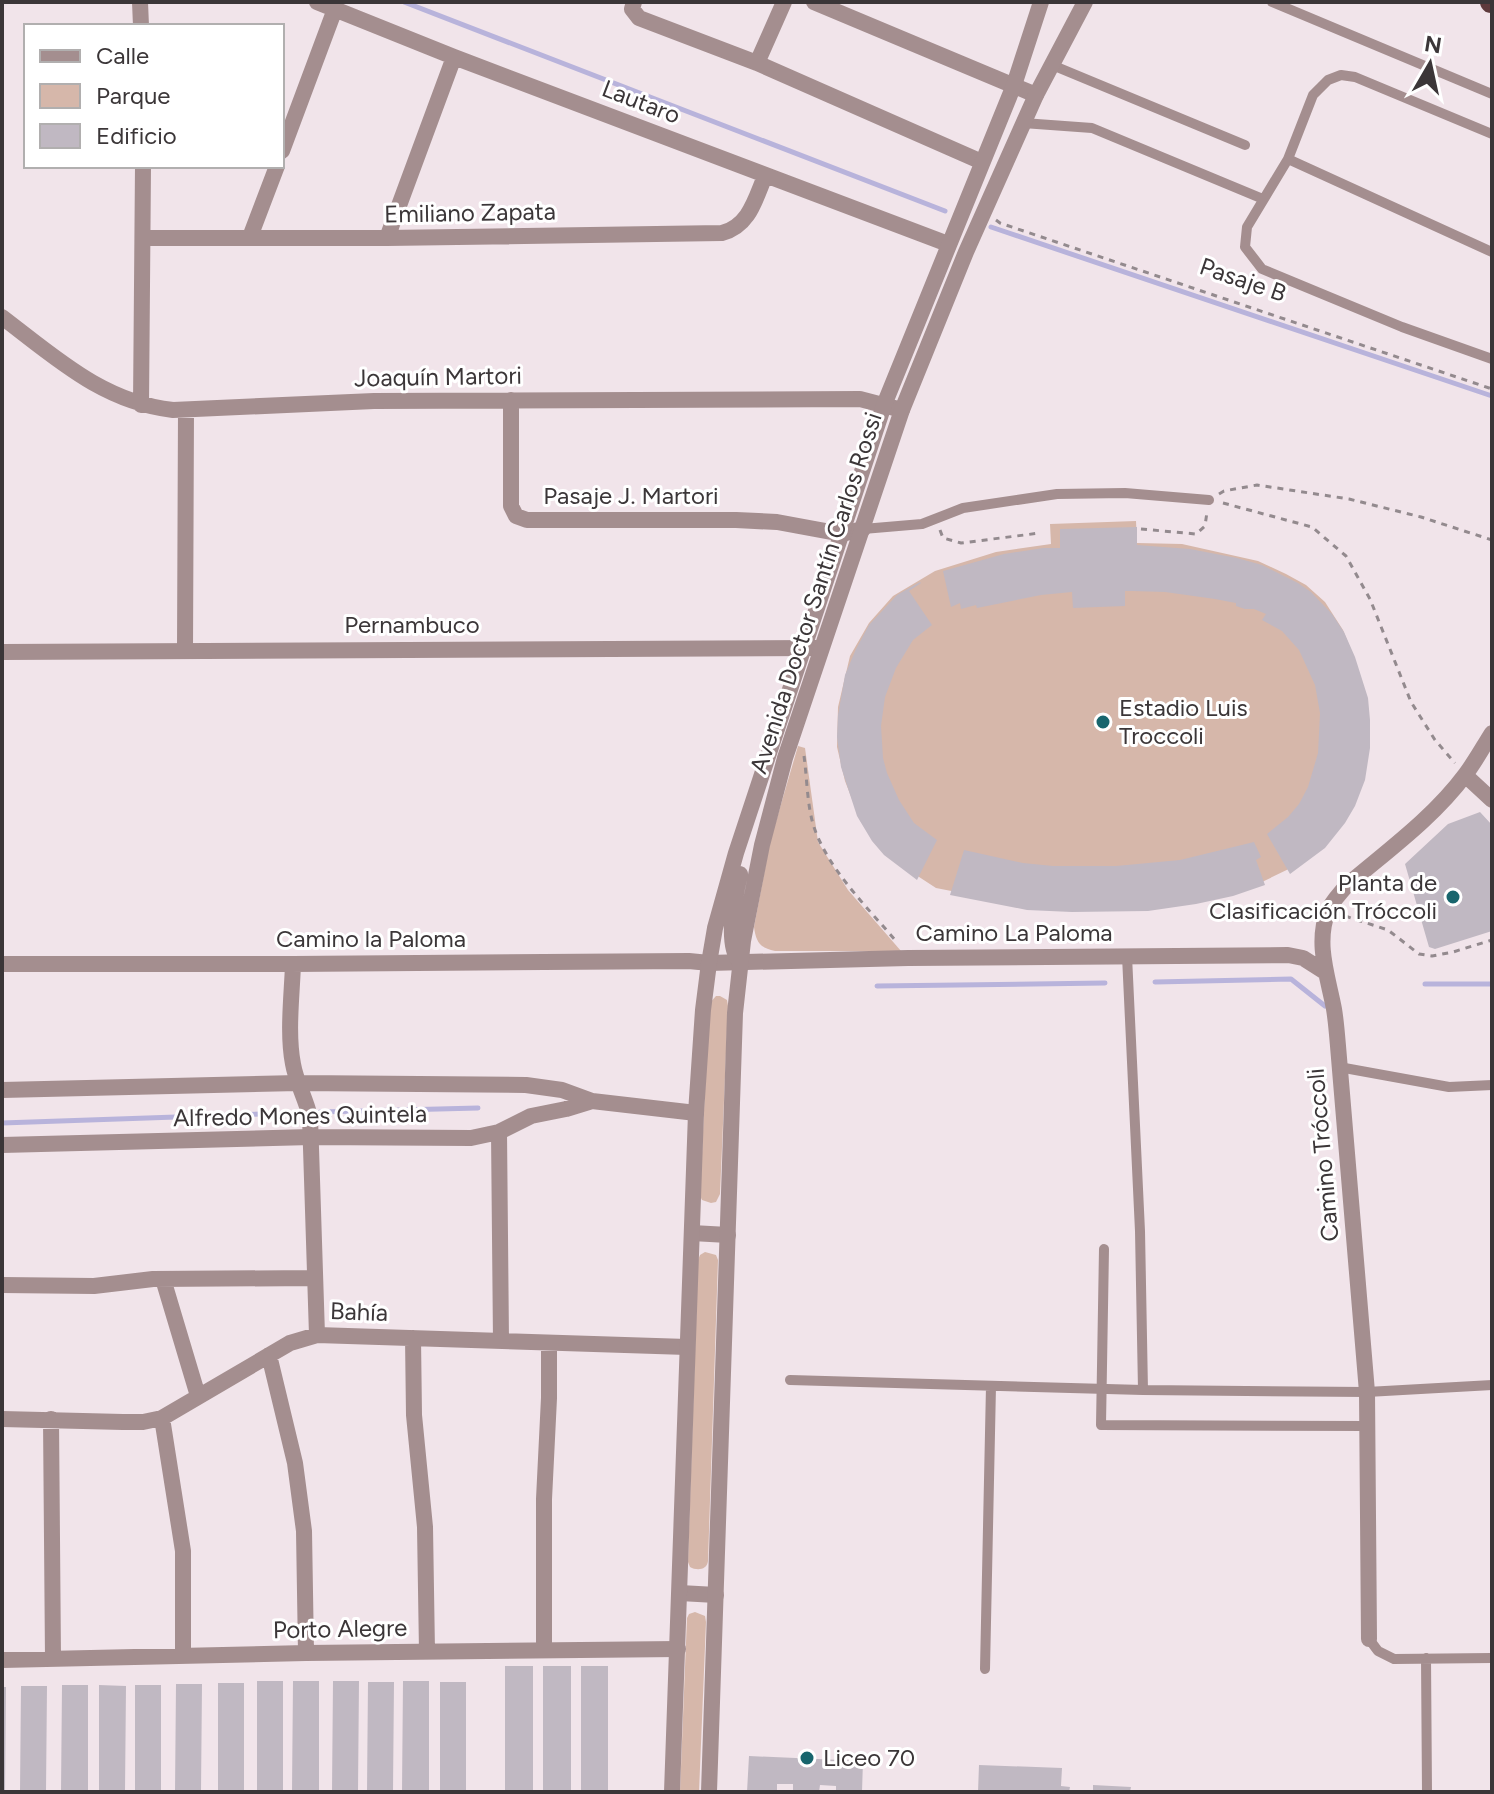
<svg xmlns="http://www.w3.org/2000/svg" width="1494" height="1794" font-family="Figtree,sans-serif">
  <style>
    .green { fill: #d6b7aa }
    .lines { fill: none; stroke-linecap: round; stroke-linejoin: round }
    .stream { stroke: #b8b3db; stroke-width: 5 }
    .building { fill: #c0b8c2 }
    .path { stroke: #938a8e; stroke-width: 3; stroke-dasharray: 6 6; stroke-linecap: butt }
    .service { stroke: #a48e8f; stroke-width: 10 }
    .minor { stroke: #a48e8f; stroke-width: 16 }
    .tertiary { stroke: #a48e8f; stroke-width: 16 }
    .trunk { stroke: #5e3a3c; stroke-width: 22 }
    .poi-dot { fill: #18656d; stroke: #fff; stroke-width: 3 }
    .labels { text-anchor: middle; stroke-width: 6; stroke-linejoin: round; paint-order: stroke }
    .street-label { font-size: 24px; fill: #3b3638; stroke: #fff }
    .poi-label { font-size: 24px; fill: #3b3638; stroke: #fff; text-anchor: start }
  </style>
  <rect width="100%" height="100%" fill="#f1e4ea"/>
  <!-- green -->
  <path class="green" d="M1136,521L1137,543L1182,544L1258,561L1286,574L1306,585L1325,602L1343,630L1353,655L1297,865L1262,882L1028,906L936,888L890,858L861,822L845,781L837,747L838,707L850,656L869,623L893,596L935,571L996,552L1051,544L1050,524Z
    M798,746L805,748L818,842L848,890L901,951H775C760,948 756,942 754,927L770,842Z
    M716,996H720L727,1000L728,1006L720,1194L716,1202L711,1203L702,1200L700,1196L709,1004Z
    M705,1252L716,1255L718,1260L708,1561C707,1570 697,1571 690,1567L688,1562L698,1260L700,1255Z
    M695,1612L705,1616L706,1622L699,1792H680L687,1618L689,1614Z"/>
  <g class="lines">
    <!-- stream -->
    <path class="stream" d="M404,2L945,211
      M991,227L1492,396
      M1155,982L1291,979L1325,1006
      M1425,984H1492
      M877,986L1105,983
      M320,1112L478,1108
      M2,1123L289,1113"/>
  </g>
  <!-- building -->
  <path class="building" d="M1137,527V545L1190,549L1237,558L1262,565L1298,583L1311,592L1332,614L1344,632L1355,657L1368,698L1370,720V748L1365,780L1355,806L1345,823L1325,848L1290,874L1267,834L1288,817L1299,804L1308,787L1318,753L1320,713L1315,685L1299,650L1282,631L1262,620L1266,614L1254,609H1245L1236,606V603L1215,599L1165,592L1132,591H1125V606L1073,608L1072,592L1041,595L977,608L976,605L961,609L960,603L951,607L943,571L1004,554L1043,548H1060V529Z
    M920,582L921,583L909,591L932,625L913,640L896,668L885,697L881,726L883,758L887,773L899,800L914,823L937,840L917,880L884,855L872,841L857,816L841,767L837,737L838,715L845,675L856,649L869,625L897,595Z
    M1480,812L1492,825V931L1435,949L1429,947L1405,864L1448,824Z
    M1254,842L1261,857L1256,860L1265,885L1233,896L1196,904L1148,911L1072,912L1027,910L950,895L964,850L1023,863L1053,866H1116L1180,860Z
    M505,1666H533V1792H505Z
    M543,1666H571V1792H543Z
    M581,1666H608V1792H581Z
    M257,1681H283V1792H257Z
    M293,1681H319V1792H292Z
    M333,1681H359L358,1792H332Z
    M403,1681H429V1792H402Z
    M368,1682H394L393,1792H367Z
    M440,1682H466V1792H440Z
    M218,1683H244V1792H218Z
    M176,1684H202L201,1792H175Z
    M62,1685H88V1792H61Z
    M99,1685L126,1686L125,1792H99Z
    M135,1685H161V1792H135Z
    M21,1686H47L46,1792H20Z
    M2,1687H6L5,1792H2Z
    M749,1756L863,1761L862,1792H836V1786L820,1785L819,1792H793V1784H777V1792H747Z
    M979,1765L1062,1768L1061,1786L1070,1787L1069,1792H978Z
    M1093,1785L1131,1787L1130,1792H1093Z"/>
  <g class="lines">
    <!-- path -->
    <path class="path" d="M996,220L1000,223L1492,389
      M1219,494L1224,491L1257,485L1349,499L1421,517L1492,540
      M1223,503L1312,527L1346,556L1370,599L1411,702L1435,740L1455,763
      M1141,529L1196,534L1205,526L1207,512
      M940,530L943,538L961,543L1040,533
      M804,756C807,778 807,803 813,824C826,867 867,907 896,941
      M1345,916L1388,930L1419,954L1432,956L1453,952L1492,940"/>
    <!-- service -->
    <path class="service" d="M1272,2L1492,94
      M1052,65L1245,145
      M1023,123L1092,128L1263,199
      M1492,134L1355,77L1341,75L1328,80L1313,95L1288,159L1247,227L1245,247L1262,269L1402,327L1492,359
      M1288,159L1492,252
      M863,529L922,524L963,508L1057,494L1125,493L1209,500
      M1127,956L1140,1231L1143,1390
      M1339,1067L1449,1087L1492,1085
      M1104,1249L1101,1425L1368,1426
      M790,1380L1143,1390L1367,1392L1492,1385
      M1369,1639L1378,1651L1394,1659L1492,1658
      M1426,1658L1427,1792
      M985,1669L991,1386"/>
    <!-- minor -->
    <path class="minor" d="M140,2L141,26
      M317,2L454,57L948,244
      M634,2L632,9L639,18L757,63L982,162
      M814,2L1036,95
      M757,63L784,2
      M282,151L335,9
      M250,237L277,166
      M143,238H387L722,233C749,226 755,200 765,176
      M387,238L454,57
      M2,317C56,358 103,402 173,410L374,401L860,399L902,410
      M511,400V506L516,516L527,520H736L777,522L842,534L863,529
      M141,405L143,166
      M185,650L186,410
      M2,652L817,648
      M1465,775L1492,800
      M2,964H293L689,961L709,963L908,958L1288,955L1303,958L1325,972
      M293,964C292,995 287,1033 293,1064C296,1082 306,1099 310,1117L317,1335
      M2,1090L298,1083L526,1085L562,1090L592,1101
      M499,1132L501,1341
      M2,1145L311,1137L471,1138L499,1132L531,1116L566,1109L592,1101L696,1113
      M692,1233L728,1235
      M163,1279L198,1396
      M2,1285L94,1286L153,1279L315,1278
      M413,1338L414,1415L425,1527L427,1652
      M269,1355L295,1463L304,1531L306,1653
      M162,1418L183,1551V1655
      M2,1419L123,1422H143L162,1418L290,1343L317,1335L687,1347
      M51,1419L53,1659
      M680,1593L716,1595
      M1369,1639L1367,1392L1338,1046C1337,1034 1336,1021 1334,1009C1328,977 1315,943 1328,911C1332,901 1340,894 1346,886C1387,851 1433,818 1465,775C1475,762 1483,747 1492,733
      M544,1649V1499L549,1398V1344
      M2,1660L306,1653L678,1649"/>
    <!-- tertiary -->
    <path class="tertiary" d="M739,961C725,942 735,897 740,874
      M672,1792L696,1113L703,1010L709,963L715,928L736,853L884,405L1014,85L1041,2
      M709,1792L735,1013L743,941L762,845L785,758L902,410L966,252L1036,95L1085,2"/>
    <!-- trunk -->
    <path class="trunk" d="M1491,2H1492"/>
  </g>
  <!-- markers -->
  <g class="poi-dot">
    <circle cx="1103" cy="722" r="8"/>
    <circle cx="1453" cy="897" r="8"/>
    <circle cx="807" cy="1758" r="8"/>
  </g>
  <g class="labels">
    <!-- street labels -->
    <g class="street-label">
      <text transform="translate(641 102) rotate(21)" y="8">Lautaro</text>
      <text transform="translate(470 213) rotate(-1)" y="8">Emiliano Zapata</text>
      <text transform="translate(1243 280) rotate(19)" y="8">Pasaje B</text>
      <text transform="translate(438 377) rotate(-1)" y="8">Joaquín Martori</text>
      <text x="631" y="504">Pasaje J. Martori</text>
      <text transform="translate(816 593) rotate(-72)" y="8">Avenida Doctor Santín Carlos Rossi</text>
      <text x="412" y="633">Pernambuco</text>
      <text x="1014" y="941">Camino La Paloma</text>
      <text x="371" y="947">Camino la Paloma</text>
      <text transform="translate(300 1116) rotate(-1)" y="8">Alfredo Mones Quintela</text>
      <text transform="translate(1323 1155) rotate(-95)" y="8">Camino Tróccoli</text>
      <text transform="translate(359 1312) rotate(2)" y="8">Bahía</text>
      <text transform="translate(340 1629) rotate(-1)" y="8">Porto Alegre</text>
    </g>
    <!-- poi labels -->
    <g class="poi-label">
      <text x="1119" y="716">Estadio Luis<tspan x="1119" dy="28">Troccoli</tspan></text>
      <text x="1437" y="891" text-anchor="end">Planta de<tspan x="1437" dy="28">Clasificación Tróccoli</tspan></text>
      <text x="823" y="1766">Liceo 70</text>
    </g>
  </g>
  <!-- border -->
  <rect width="1494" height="1794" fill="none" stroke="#3b3638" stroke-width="8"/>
  <!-- legend -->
  <rect x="24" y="24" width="260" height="144" fill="#ffffff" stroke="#b1afaf" stroke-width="2"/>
  <rect x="40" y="50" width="40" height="12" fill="#a48e8f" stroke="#b1afaf" stroke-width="2"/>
  <text x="96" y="64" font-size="24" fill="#3b3638">Calle</text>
  <rect x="40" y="84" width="40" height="24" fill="#d6b7aa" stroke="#b1afaf" stroke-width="2"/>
  <text x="96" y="104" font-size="24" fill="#3b3638">Parque</text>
  <rect x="40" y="124" width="40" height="24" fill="#c0b8c2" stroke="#b1afaf" stroke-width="2"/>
  <text x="96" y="144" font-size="24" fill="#3b3638">Edificio</text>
  <!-- north arrow -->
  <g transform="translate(1430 64) rotate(9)" stroke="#ffffff" stroke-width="6" paint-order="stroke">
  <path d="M0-6L14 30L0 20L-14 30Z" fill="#3b3638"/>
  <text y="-12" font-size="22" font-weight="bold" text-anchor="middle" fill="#3b3638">N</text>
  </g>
</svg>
